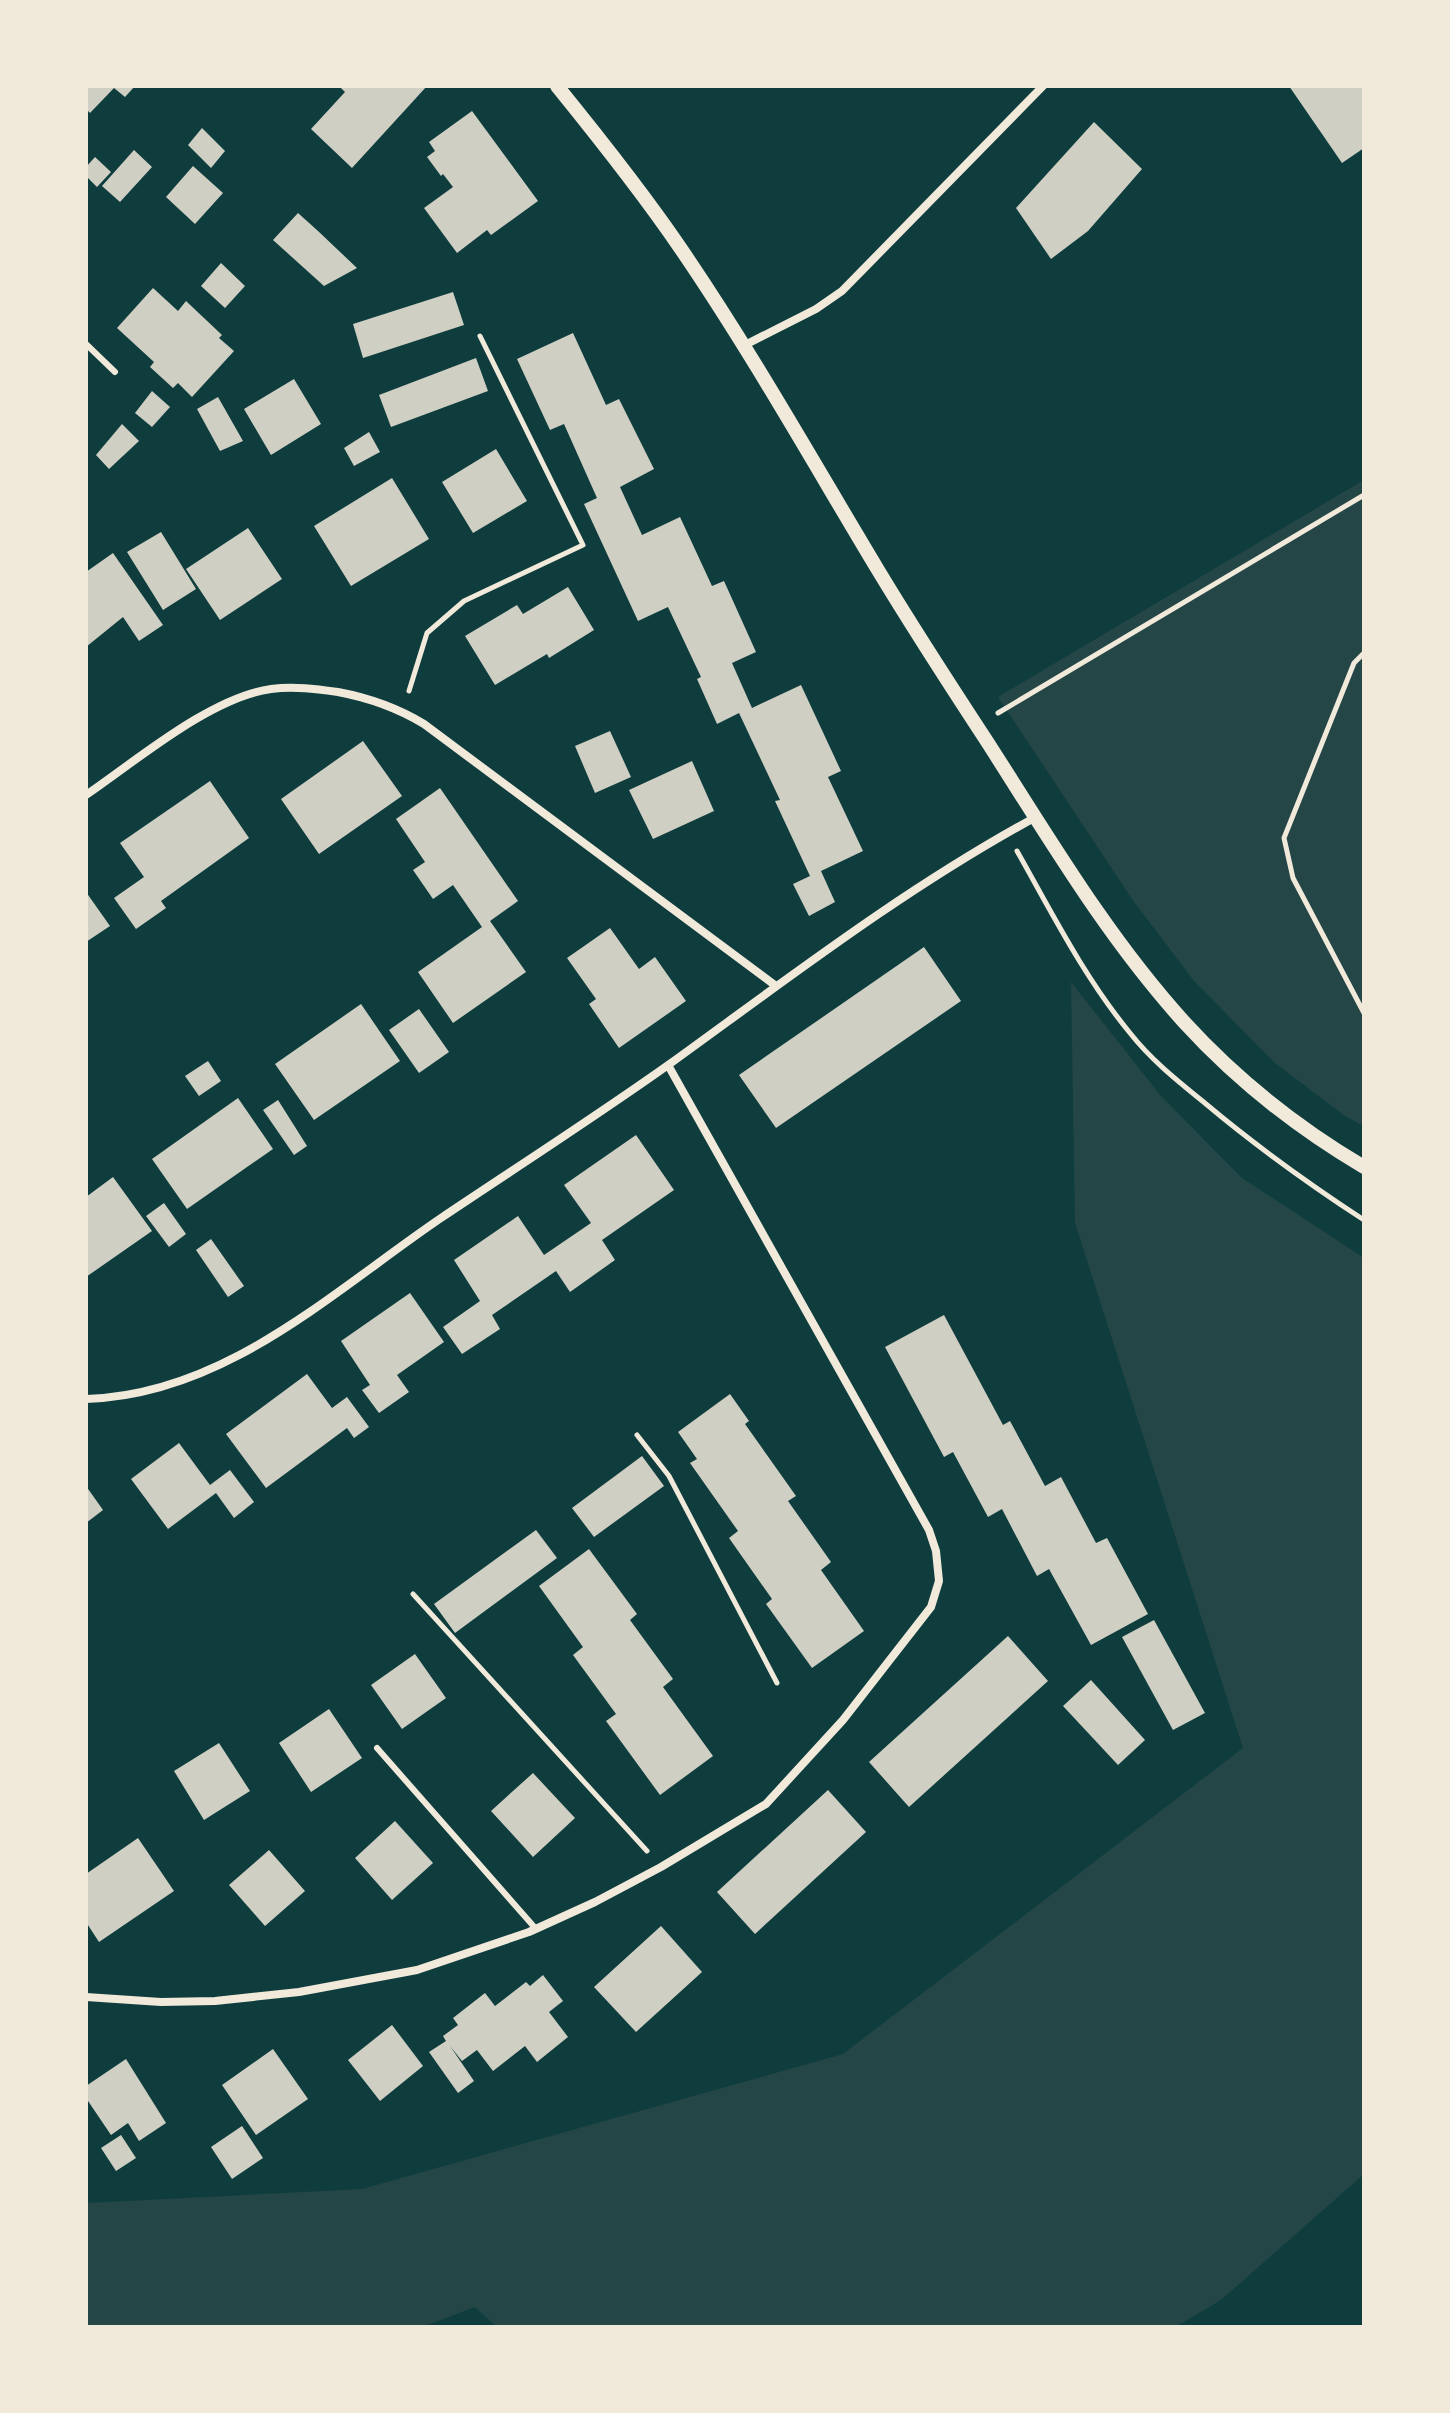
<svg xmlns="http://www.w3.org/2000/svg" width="1450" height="2413" font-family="'PT Sans Narrow',sans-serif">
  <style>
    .green { fill: #244646 }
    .building { fill: #cfcfc3 }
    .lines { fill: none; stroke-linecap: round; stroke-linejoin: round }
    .path { stroke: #f1e9da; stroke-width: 5 }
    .service { stroke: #f1e9da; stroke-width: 6 }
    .minor { stroke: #f1e9da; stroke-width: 8 }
    .tertiary { stroke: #f1e9da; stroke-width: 14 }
  </style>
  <rect width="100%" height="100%" fill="#0f3d3e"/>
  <!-- green -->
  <path class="green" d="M1364,480V1126L1345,1116L1275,1063L1194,981L1132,899L998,697Z
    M1071,982L1161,1096L1242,1178L1364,1258V2174L1221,2300L1175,2327H497L475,2307L422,2327H86V2203L362,2189L843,2054L1243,1748L1075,1223Z"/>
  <!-- building -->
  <path class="building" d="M86,86H135L125,97L114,88L90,113L86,109Z
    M339,86H427L352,168L311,129L345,92Z
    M1289,86H1364V148L1342,163Z
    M472,111L538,201L491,235L487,230L457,253L424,208L453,187L443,174L441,176L427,157L435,151L429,142Z
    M1094,122L1142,169L1088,231L1051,259L1016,208Z
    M202,128L225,151L211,168L188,145Z
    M134,150L152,167L120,202L102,186Z
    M95,157L111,172L97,187L86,176V167Z
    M193,166L223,193L195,224L166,197Z
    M298,213L318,231L357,268L324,286L273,240Z
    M221,263L245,286L225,308L201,286Z
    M153,288L178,311L186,301L222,335L219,338L234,351L192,397L178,383L173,388L150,367L154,362L117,328Z
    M453,292L464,325L363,358L353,324Z
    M573,333L606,405L619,399L654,469L620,487L642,535L680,517L712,586L724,581L756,652L732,663L752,708L801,685L841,771L828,777L863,851L821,871L835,902L809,916L793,884L810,876L775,801L780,800L739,713L717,724L697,679L701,677L668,607L638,621L584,504L597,498L564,424L550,430L517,359Z
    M476,358L488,391L391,427L379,395Z
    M294,379L321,424L271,455L244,409Z
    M152,391L170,407L152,427L135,413Z
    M218,397L243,441L220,451L197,409Z
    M122,424L139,441L109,469L96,455Z
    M369,432L380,452L354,466L344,448Z
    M496,449L527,501L473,533L442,482Z
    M392,478L429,539L351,586L314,526Z
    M248,528L282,579L220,620L186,569Z
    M161,532L196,589L163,610L127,552Z
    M113,553L163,625L139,641L123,617L86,647V572Z
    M568,587L594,630L549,658L547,654L495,685L465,636L517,605L523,614Z
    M610,731L631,777L595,793L575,746Z
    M363,741L402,796L319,854L281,799Z
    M692,761L714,811L653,839L629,790Z
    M210,781L249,838L161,901L166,908L136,929L114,898L144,877L120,843Z
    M440,788L518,901L490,921L526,972L453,1023L418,972L482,927L453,885L433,899L413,870L425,862L396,819Z
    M86,892L110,926L86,942Z
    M610,928L639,969L655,957L686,1001L619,1048L589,1004L596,999L567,958Z
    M924,947L961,1001L776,1128L739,1075Z
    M361,1004L400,1061L314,1120L275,1064Z
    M419,1009L449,1052L419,1073L389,1030Z
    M208,1061L221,1081L199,1096L185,1076Z
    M238,1098L273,1149L187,1209L152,1159Z
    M278,1100L307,1146L294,1155L263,1110Z
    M636,1135L674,1190L602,1240L615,1260L570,1292L556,1271L492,1315L500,1329L462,1354L443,1327L480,1301L454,1260L518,1216L544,1255L591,1223L564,1185Z
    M113,1177L152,1231L86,1277V1197Z
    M164,1203L186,1234L169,1247L146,1216Z
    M211,1239L244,1286L228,1297L196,1250Z
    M410,1293L444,1342L397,1375L409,1392L379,1413L362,1390L370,1385L341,1341Z
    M944,1315L1003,1425L1010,1421L1045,1486L1061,1477L1096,1543L1107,1538L1148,1614L1091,1645L1049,1569L1037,1576L1002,1509L988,1517L953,1452L944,1457L885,1347Z
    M307,1374L332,1408L347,1397L369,1427L354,1438L347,1428L266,1488L226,1434Z
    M730,1394L749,1421L745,1424L796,1496L788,1501L831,1562L821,1570L864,1631L812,1668L766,1604L772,1599L729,1538L738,1531L690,1463L697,1459L678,1432Z
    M179,1443L210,1485L230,1470L254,1502L234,1518L216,1493L168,1529L131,1479Z
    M642,1456L664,1486L594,1537L572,1508Z
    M86,1486L103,1510L86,1523Z
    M536,1530L557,1558L455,1633L434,1604Z
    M589,1549L637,1614L630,1620L673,1679L663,1687L713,1756L660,1795L606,1721L616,1714L573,1655L583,1647L539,1586Z
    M1154,1620L1205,1713L1173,1730L1122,1637Z
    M1008,1636L1048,1681L909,1807L869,1762Z
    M415,1654L446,1698L402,1729L371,1685Z
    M1091,1680L1145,1740L1118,1765L1063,1706Z
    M329,1709L362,1758L311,1792L279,1743Z
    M219,1743L250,1791L204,1820L174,1771Z
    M533,1773L575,1818L533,1857L491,1811Z
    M828,1790L866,1832L755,1934L717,1892Z
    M395,1821L433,1863L392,1900L355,1858Z
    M138,1838L174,1891L99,1942L86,1922V1874Z
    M269,1850L305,1891L265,1926L229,1885Z
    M661,1926L702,1972L636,2032L594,1987Z
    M543,1975L563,2001L549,2012L568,2037L537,2062L525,2046L493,2071L477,2050L462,2061L450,2046L474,2081L458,2093L429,2052L446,2041L443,2036L458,2025L453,2018L485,1993L495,2006L526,1982L530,1986Z
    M392,2025L423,2066L380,2101L348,2060Z
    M273,2049L308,2099L256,2135L222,2085Z
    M126,2059L166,2123L139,2141L128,2123L111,2135L86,2098V2086Z
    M242,2126L263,2158L232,2179L211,2147Z
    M121,2135L136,2158L116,2171L101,2148Z"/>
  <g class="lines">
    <!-- path -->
    <path class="path" d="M1364,653L1354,663L1284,838L1293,878L1364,1013
      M409,691L427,633L464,601L583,545L480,336
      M998,713L1364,495
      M1017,851C1052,913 1084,977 1130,1033C1152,1061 1179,1082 1206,1104C1256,1146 1309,1184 1364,1220
      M637,1435L669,1476L777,1683
      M413,1594L647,1851"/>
    <!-- service -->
    <path class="service" d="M86,344L115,372
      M377,1748L536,1929"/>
    <!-- minor -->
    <path class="minor" d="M743,346L816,309L842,291L1043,86
      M86,795C136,761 211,697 271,689C294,686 316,689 338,692C370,698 396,707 424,724L776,986
      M86,1399C225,1395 332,1292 441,1218C517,1167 595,1117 671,1063C790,977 907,887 1036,817
      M86,1997L161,2002L215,2001L299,1992L417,1970L529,1932L595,1902L661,1867L766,1804L843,1720L931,1607L939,1581L936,1551L929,1530L668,1065"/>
    <!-- tertiary -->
    <path class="tertiary" d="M557,86C600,139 643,193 681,249C752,353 813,462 878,570C913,628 950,685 988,743C1049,838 1107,937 1184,1022C1236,1079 1298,1128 1364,1167"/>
  </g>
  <!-- border -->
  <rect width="1450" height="2413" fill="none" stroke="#f1e9da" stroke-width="176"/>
</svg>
